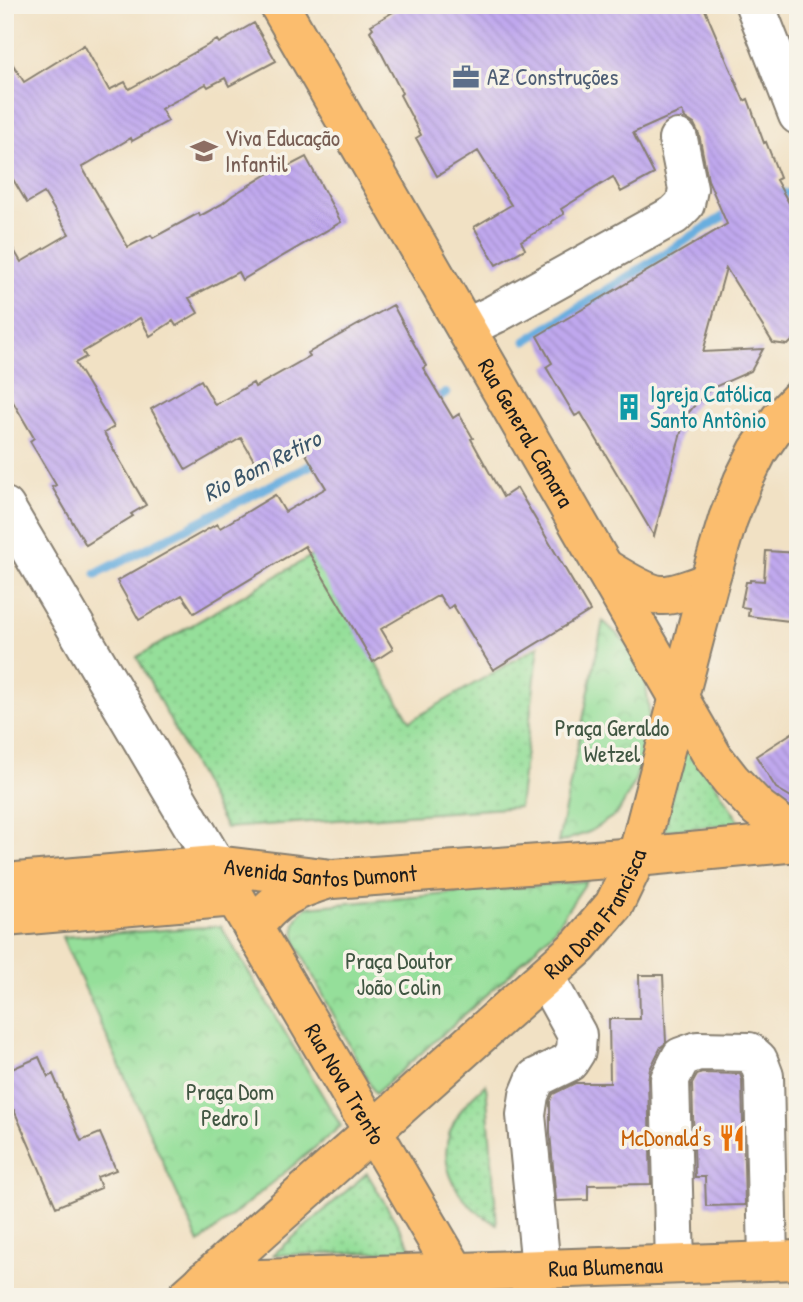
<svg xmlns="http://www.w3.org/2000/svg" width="803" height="1302" font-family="'Patrick Hand',sans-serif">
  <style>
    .grass { fill: url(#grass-dots); stroke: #587e5b; stroke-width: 2 }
    .park { fill: url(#park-crowns); stroke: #587e5b; stroke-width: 2 }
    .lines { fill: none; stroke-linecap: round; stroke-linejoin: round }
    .stream { stroke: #69aedf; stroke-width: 9 }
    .building { fill: url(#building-back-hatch) }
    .minor-casing { stroke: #867e70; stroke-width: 42 }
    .major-casing { stroke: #867e70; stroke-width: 42 }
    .minor { stroke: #fff; stroke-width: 38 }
    .major { stroke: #fbbd6e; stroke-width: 38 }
    .labels { text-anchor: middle; stroke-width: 7; stroke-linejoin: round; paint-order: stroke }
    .service-label { font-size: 23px; fill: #4e5e75; stroke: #f7f3e8; text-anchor: start }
    .education-label { font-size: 23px; fill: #785e54; stroke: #f7f3e8; text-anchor: start }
    .culture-label { font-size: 23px; fill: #0d838f; stroke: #f7f3e8; text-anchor: start }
    .street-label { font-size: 23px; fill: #1c1c1c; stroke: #f7f3e8 }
    .park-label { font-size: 23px; fill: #405642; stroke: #f7f3e8 }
    .food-label { font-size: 23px; fill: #c56008; stroke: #f7f3e8; text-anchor: end }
    .water-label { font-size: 24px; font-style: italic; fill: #3b566a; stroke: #f7f3e8 }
  </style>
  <defs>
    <pattern id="grass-dots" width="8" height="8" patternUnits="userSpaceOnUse" patternTransform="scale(1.75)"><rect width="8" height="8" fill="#95df9a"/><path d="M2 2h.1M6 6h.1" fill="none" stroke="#80bf84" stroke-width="1.8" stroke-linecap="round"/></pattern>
    <pattern id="park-crowns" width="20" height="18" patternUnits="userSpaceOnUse" patternTransform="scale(1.75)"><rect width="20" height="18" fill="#95df9a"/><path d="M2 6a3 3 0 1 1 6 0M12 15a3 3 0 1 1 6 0" fill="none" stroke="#80bf84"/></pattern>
    <pattern id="building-back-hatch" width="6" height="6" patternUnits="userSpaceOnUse" patternTransform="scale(1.75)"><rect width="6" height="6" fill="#c0a8ee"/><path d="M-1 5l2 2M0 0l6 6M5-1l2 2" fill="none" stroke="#a490cc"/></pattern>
  </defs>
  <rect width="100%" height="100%" fill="#f7f3e8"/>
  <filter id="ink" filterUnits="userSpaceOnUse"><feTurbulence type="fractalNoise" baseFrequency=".0143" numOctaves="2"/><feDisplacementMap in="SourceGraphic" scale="14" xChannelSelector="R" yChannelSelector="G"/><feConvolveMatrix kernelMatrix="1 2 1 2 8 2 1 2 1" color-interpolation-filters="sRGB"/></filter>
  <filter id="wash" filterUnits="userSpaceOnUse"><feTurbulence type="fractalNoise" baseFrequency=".00686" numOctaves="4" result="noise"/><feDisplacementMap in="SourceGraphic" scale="28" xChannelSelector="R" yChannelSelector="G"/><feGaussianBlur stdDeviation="1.57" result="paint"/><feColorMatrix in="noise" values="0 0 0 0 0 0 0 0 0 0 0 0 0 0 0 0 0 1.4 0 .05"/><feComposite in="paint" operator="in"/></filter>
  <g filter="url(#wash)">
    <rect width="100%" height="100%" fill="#f1e1c4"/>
    <!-- grass -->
    <path class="grass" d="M313,555L410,721L539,646L519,807L226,828L137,657Z
      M685,736L740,823L664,831Z
      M486,1084L497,1224C453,1202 430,1156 460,1112C466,1101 477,1093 486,1084Z
      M367,1173L413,1251L272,1255H273Z"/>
    <!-- park -->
    <path class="park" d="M603,621L635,651L645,677L649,711L645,747L634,784L618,813L589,832L558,843Z
      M587,881L553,931L508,976L375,1094L297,945C293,927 292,920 307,907Z
      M221,926L341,1126L199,1243L62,937Z"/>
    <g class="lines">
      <!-- stream -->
      <path class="stream" d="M773,192L798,195
        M526,341L732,211
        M431,401L446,393
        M96,574L323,459"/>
    </g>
    <g id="blocks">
      <!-- building -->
      <path class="building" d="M405,5H703L744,101L748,99L764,143L766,142L780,178L776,180L798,219V335L788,345L773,343L726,268L703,352L763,349L751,371L712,388L703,395L685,417L654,536L581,413L575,416L546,367L552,363L537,336L727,224L708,180L699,134L694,124L685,118L682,111L633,133L654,174L621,192L613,177L561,209L564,214L551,222L552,223L521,241L525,249L496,265L474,227L511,205L478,151L437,176L416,138L421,135L400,95L402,93L370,31L373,28L371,25Z
        M254,23L276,61L229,86L225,78L208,87L206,84L161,109L168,121L132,141L131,138L82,167L128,247L151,235L153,238L199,213L200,216L222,204L233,195L276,169L289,166L306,157L341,222L242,280L238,272L189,298L198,313L176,326L173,321L150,336L140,318L83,352L86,357L75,363L114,427L104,433L146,505L131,514L133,516L86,545L52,487L56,485L30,441L34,438L5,388V235L21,262L69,234L44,193L27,203L5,166V52L24,82L84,45L109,90L125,82L129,89L217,40L219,43Z
        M393,305L426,366L423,368L453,418L459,414L473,438L471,439L503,497L517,488L590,611L493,670L453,605L448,609L439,595L381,629L393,649L373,662L305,546L194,613L182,595L139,620L117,581L217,524L220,528L275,495L285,512L326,488L303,449L260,471L241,438L186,470L151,409L201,380L215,405L253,383L255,387L310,356L308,353Z
        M766,551L798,553V622L748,616L749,608L741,607L746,582H750V580L764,581Z
        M798,729V801L776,788L756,756Z
        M639,975H663L666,1043L661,1047L650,1069L648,1080L651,1184L588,1185V1200L556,1201L550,1133V1101L553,1094L575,1083H610L609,1019H640Z
        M39,1057L48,1077L53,1074L81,1141L100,1133L116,1170L97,1177L101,1188L56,1207L14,1110L5,1114V1072Z
        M702,1073L740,1074L742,1080L745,1205L706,1206L705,1177H695L692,1084L697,1075Z"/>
    </g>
  </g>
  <g filter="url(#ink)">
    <use href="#blocks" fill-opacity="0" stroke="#867e70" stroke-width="2"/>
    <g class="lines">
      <defs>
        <path id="minor" d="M755,5L798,115
          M466,328L495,314L674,215L685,204L688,189L678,139
          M5,507L216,865
          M675,1264L670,1079L681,1057L698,1051L749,1052L758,1060L764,1076L768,1261
          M541,1268L526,1115L529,1095L536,1078L569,1062L576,1051L577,1035L545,977"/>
        <g id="major">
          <path id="s1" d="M279,5L713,757L731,780L758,808L798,838"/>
          <path d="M606,569C619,577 646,594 661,595C675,596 695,587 709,582"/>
          <path id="s2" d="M5,883L216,865L332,879L637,857L798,842"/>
          <path id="s3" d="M5,917L235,897L455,1271"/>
          <path d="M253,928C274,899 295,889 329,879"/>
          <path id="s4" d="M204,1281L798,1260"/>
          <path id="s5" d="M187,1297L579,946L614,905L637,857L709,582L728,519L743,481L758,451L780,419L798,400"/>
        </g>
      </defs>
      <!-- minor casing -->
      <use href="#minor" class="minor-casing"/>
      <!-- major casing -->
      <use href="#major" class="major-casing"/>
      <!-- minor -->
      <use href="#minor" class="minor"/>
      <!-- major -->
      <use href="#major" class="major"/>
    </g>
  </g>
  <!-- icons -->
  <defs>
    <symbol id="office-bare" viewBox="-9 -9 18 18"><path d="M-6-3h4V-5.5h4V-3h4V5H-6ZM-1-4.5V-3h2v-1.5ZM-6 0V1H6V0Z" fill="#5c6f8a" stroke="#f7f3e8" stroke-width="2.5" paint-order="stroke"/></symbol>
    <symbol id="school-bare" viewBox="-9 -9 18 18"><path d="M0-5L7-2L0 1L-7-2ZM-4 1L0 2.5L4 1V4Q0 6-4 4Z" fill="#8d6e63" stroke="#f7f3e8" stroke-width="2.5" paint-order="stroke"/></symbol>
    <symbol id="building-bare" viewBox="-9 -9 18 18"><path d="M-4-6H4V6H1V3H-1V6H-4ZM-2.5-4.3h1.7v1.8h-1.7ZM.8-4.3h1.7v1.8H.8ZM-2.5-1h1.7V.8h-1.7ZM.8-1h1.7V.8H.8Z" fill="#0f9aa8" stroke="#f7f3e8" stroke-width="2.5" paint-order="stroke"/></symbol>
    <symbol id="restaurant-bare" viewBox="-9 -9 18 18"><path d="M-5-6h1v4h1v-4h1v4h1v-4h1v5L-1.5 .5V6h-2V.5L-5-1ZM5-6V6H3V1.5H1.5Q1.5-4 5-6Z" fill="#e8710a" stroke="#f7f3e8" stroke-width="2.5" paint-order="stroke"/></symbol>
  </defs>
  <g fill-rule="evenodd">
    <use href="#office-bare" x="447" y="58" width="38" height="38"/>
    <use href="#school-bare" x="185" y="132" width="38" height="38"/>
    <use href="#building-bare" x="610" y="388" width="38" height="38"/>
    <use href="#restaurant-bare" x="713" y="1119" width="38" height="38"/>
  </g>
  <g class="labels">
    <!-- service labels -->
    <g class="service-label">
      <text x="487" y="85">AZ Construções</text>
    </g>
    <!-- education labels -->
    <g class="education-label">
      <text x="225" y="146">Viva Educação<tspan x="225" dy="26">Infantil</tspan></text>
    </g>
    <!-- culture labels -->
    <g class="culture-label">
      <text x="650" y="402">Igreja Católica<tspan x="650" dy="26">Santo Antônio</tspan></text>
    </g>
    <!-- street labels -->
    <g class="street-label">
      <text dy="8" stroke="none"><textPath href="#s1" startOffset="494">Rua General Câmara</textPath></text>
      <text dy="8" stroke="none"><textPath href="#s2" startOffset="317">Avenida Santos Dumont</textPath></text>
      <text dy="8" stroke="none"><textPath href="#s5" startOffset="562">Rua Dona Francisca</textPath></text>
      <text dy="8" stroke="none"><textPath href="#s3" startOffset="448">Rua Nova Trento</textPath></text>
      <text dy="8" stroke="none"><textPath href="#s4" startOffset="402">Rua Blumenau</textPath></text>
    </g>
    <!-- park labels -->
    <g class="park-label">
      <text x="612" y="736">Praça Geraldo<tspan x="612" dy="26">Wetzel</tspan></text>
      <text x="399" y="969">Praça Doutor<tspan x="399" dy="26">João Colin</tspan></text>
      <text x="230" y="1100">Praça Dom<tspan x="230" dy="26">Pedro I</tspan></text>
    </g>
    <!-- food labels -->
    <g class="food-label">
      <text x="711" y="1146">McDonald's</text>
    </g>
    <!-- water labels -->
    <g class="water-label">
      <text transform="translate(262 466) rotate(-27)" y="8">Rio Bom Retiro</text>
    </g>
  </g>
  <!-- margin -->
  <rect width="803" height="1302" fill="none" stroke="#f7f3e8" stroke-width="28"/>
</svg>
